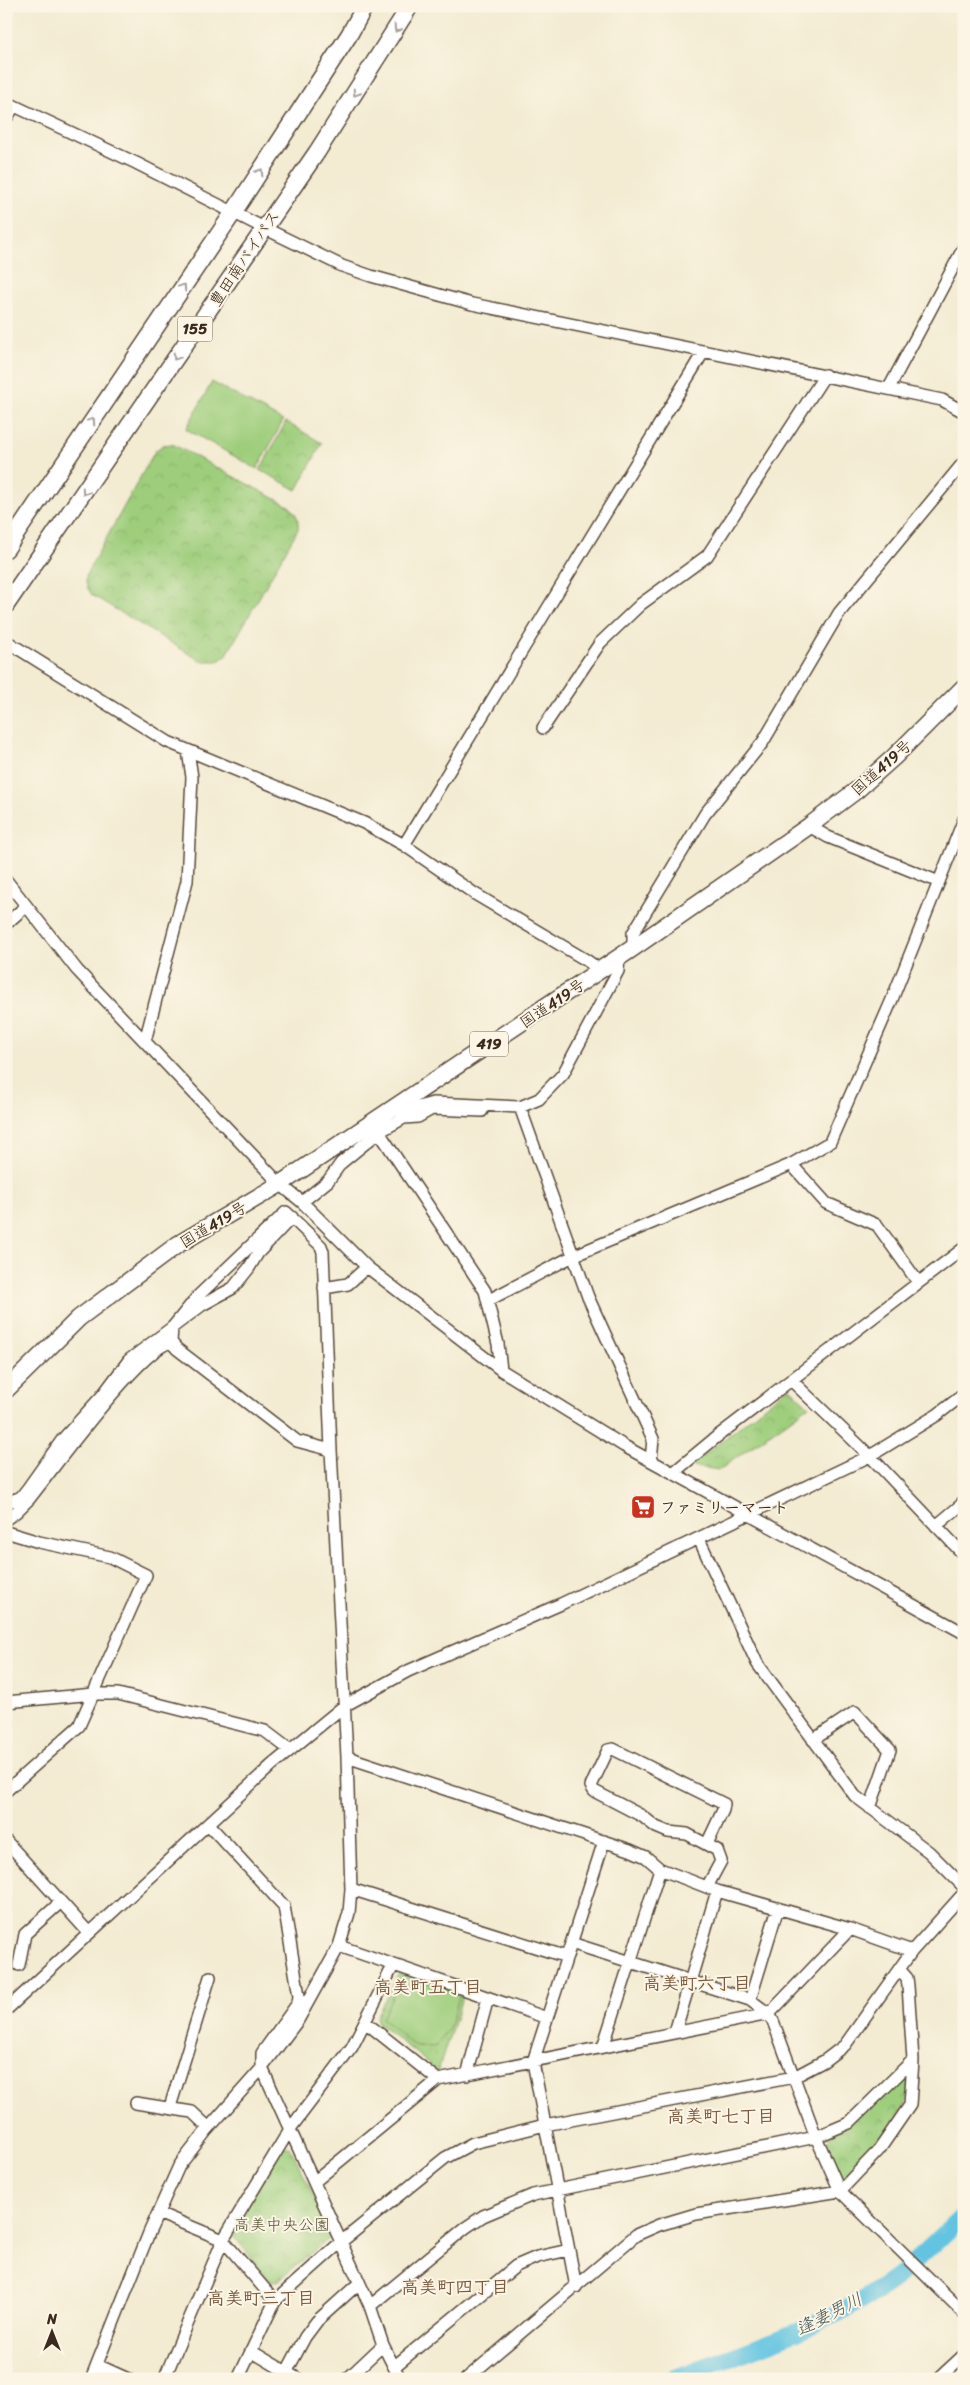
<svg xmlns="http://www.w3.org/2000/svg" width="970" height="2385" font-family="Sriracha,'Klee One',sans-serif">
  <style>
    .grass { fill: #9ece7c; stroke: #6c7c4d }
    .park { fill: url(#park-crowns); stroke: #6c7c4d; fill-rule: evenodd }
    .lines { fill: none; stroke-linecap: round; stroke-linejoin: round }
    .river { stroke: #63c4e1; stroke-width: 18 }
    .minor-casing { stroke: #574739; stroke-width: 14 }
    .highway-casing { stroke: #574739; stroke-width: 19 }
    .minor { stroke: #fff; stroke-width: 11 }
    .highway { stroke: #fff; stroke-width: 16 }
    .oneway { stroke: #a79f9a }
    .labels { text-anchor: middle; stroke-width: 4; stroke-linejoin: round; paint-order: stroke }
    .shield { fill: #fcf5e5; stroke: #75675a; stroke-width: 1 }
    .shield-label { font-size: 15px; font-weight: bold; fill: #3b2a1e }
    .street-label { font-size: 16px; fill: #3b2a1e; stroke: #fcf5e5 }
    .poi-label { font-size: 16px; font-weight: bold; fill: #3b2a1e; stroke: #fcf5e5; text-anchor: start }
    .park-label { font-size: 16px; fill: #545336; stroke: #fcf5e5 }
    .neighbourhood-label { font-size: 18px; font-weight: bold; fill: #785a3f; stroke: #fcf5e5 }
    .water-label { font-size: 18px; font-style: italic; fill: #475858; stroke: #fcf5e5 }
  </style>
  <defs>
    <pattern id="park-crowns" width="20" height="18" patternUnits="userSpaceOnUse" patternTransform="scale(1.25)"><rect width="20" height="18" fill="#9ece7c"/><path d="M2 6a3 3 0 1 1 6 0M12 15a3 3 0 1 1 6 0" fill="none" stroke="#89b16b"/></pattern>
  </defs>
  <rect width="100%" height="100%" fill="#fcf5e5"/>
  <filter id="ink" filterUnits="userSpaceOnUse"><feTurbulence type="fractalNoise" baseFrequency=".02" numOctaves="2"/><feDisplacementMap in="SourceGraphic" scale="10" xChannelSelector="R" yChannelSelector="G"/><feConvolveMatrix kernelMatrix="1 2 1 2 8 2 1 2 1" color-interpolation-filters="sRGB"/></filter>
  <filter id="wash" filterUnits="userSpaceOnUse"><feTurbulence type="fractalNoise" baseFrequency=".0096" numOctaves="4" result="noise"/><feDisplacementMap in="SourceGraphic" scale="20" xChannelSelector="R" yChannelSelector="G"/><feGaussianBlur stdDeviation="1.12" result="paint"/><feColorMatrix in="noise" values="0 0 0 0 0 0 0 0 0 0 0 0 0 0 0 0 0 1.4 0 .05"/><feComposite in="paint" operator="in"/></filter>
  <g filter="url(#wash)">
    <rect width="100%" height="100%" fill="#f3ebd2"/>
    <!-- grass -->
    <path class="grass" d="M212,382L283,421L257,469L186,429Z
      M403,1974L461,1994L449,2028L435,2047H415L382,2018Z"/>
    <!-- park -->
    <path class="park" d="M286,422L322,443L297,490L260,470Z
      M172,444L289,506C296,513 299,518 298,529L226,656L218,661H201L92,595C86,586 84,581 88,571L155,451L163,445Z
      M787,1388H790L809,1406L719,1470L691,1466Z
      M404,1971L464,1992L438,2071L378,2023L376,2017L399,1973ZM403,1974L460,1994L449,2028L435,2047H415L382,2018Z
      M907,2070L911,2094L878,2148L846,2180L841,2176L827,2142L830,2136Z
      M281,2147H290L331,2231L330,2237L278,2281L269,2280L233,2235L232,2229Z"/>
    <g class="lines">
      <!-- river -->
      <path class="river" d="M673,2379C746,2350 834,2325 897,2277C920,2258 942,2236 964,2215"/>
    </g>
  </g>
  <g filter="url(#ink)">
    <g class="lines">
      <defs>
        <path id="minor" d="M6,102L136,163L264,228L342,266L371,276L472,304L942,400L964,412
          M6,119L14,106
          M889,388L964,247
          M6,641L168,742L364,823L404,845L704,351
          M543,728L600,643L641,604L707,556L825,375
          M809,826L828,837L939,882
          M404,845L475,894L586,960L600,970
          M6,880L77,970L280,1184L302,1202L367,1267L501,1370L624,1446L964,1633
          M6,924L25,907
          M633,948V933L705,814L763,742L839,613L964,462
          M145,1041L187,881L192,777L188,751
          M520,1107L588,1297L653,1439L651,1460
          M390,1111L411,1109L433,1103L520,1107L539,1099L563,1074L618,971L619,956
          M370,1123L379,1132L485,1291L498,1344L501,1370
          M791,1164L826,1203L877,1225L918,1282
          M302,1202L328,1181L341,1163L379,1132L404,1118L418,1117L432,1109L482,1111
          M324,1288L348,1284L367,1267
          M489,1300L573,1256L790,1165L830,1142L891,1002L964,819
          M791,1380L870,1456L964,1555
          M673,1473L719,1435L964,1248
          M6,1503L21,1497L28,1488L62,1440L102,1396L129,1360L202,1305L233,1288L249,1268L258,1253L292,1217
          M6,1519L16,1512L29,1499C54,1468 139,1350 171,1342
          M936,1526L961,1505L964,1500
          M6,1532L39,1542L110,1557L146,1575L79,1726L6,1791
          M699,1539L757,1663L855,1796L929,1852L964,1887
          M6,1702L94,1694H118L265,1731L290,1750
          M813,1740L855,1712L890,1750L870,1808
          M347,1757L630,1850L646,1857L660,1869L717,1891L850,1929L912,1951
          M209,1825L284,1906L299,1996L298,2003L262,2053V2068L370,2306L383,2345L400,2379
          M6,1841L89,1933
          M707,1887L721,1861L717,1850L687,1834L668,1832L656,1827L642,1816L594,1791L591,1786L608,1750L613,1749L724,1804L723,1810L707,1844
          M351,1889L567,1957
          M571,1943L750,2000L769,2014L773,2021L816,2137L840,2191L964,2313
          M339,1946L547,2018
          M19,1965L25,1934L61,1902
          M750,2000L778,1908
          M6,2010L272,1765L344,1706L408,1671L561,1604L870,1456L937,1415L964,1394
          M365,2022L438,2080
          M675,2032L717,1891
          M603,2047L660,1869
          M467,2075L488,1998
          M136,2103L192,2112L209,2128
          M170,2107L210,1977
          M314,2182L438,2080L769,2014L850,1929
          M158,2213L223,2240L275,2301
          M576,2287L533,2062L604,1841
          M370,2306L465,2228L483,2216L533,2195L816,2137L849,2123L913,2060
          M251,2351L298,2379
          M97,2365L128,2379
          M395,2366L516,2266L537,2257L569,2250
          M287,2371L305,2337L317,2321L358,2284
          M91,2379L149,2233L179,2166L207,2130L262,2068L298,2020L339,1946L349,1913L351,1889L347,1757L331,1450L323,1252L321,1246L286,1212L198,1296L172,1328L171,1342L177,1349L297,1441L331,1450
          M164,2379L223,2240L290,2129L352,2047L393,1966
          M238,2379L275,2301L341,2242L445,2158L473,2143L545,2125L794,2077L824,2061L845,2045L912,1951L964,1893
          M347,2379L383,2345
          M466,2379L636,2235L659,2225L696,2214L840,2191L879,2150L910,2105L913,2060L908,1986L907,1978L900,1970
          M938,2379L964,2355"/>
        <path id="highway" d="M6,549L233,213L349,35L365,6
          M6,605L317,152L410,6
          M6,1390L79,1318L177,1245L280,1184L633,948L809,826L857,790L894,757L964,687"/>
      </defs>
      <!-- minor casing -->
      <use href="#minor" class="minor-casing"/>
      <!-- highway casing -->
      <use href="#highway" class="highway-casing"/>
      <!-- minor -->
      <use href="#minor" class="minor"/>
      <!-- highway -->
      <use href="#highway" class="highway"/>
    </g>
    <!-- one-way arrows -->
    <defs><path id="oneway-chevron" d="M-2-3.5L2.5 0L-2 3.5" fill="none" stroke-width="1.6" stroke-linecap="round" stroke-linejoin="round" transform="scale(1.25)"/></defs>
    <g class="oneway">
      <use href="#oneway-chevron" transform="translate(397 29) rotate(122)"/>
      <use href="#oneway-chevron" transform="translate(356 93) rotate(123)"/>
      <use href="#oneway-chevron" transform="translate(260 172) rotate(-57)"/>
      <use href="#oneway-chevron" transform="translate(183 287) rotate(-56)"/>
      <use href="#oneway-chevron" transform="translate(176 357) rotate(124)"/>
      <use href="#oneway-chevron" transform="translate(92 421) rotate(-56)"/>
      <use href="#oneway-chevron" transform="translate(85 492) rotate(124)"/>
    </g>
  </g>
  <!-- icons -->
  <defs>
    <symbol id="supermarket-square" viewBox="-11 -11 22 22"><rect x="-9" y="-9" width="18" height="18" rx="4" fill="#c8321e" stroke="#fcf5e5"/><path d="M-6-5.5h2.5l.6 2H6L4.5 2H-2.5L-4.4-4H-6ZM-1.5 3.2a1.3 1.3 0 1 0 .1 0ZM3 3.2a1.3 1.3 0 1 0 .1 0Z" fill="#fff"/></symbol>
  </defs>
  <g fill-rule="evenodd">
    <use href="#supermarket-square" x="629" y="1493" width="28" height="28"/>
  </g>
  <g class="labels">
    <!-- shield labels -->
    <g class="shield">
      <rect x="177.5" y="316.5" width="35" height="25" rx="4"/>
      <rect x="470" y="1031.5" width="38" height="25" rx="4"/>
    </g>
    <g class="shield-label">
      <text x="195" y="334">155</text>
      <text x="489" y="1049">419</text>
    </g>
    <!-- street labels -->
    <g class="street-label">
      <text transform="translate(244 258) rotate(-56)" y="6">豊田南バイパス</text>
      <text transform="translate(881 767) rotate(-42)" y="6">国道419号</text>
      <text transform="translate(552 1003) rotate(-34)" y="6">国道419号</text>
      <text transform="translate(213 1224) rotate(-31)" y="6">国道419号</text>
    </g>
    <!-- poi labels -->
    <g class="poi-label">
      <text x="660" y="1513">ファミリーマート</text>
    </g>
    <!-- park labels -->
    <g class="park-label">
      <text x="282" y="2230">高美中央公園</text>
    </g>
    <!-- neighbourhood labels -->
    <g class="neighbourhood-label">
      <text x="697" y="1989">高美町六丁目</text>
      <text x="428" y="1993">高美町五丁目</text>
      <text x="721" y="2122">高美町七丁目</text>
      <text x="455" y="2293">高美町四丁目</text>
      <text x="261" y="2304">高美町三丁目</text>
    </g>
    <!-- water labels -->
    <g class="water-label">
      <text transform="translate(829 2314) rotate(-27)" y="6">逢妻男川</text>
    </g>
  </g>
  <!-- margin -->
  <rect width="970" height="2385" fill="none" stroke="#fcf5e5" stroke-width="25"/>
  <!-- north arrow -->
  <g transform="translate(52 2332)" stroke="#fcf5e5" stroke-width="4" paint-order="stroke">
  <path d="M0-4L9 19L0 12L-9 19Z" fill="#3b2a1e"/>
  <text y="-8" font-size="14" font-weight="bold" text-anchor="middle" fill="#3b2a1e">N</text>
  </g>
</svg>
